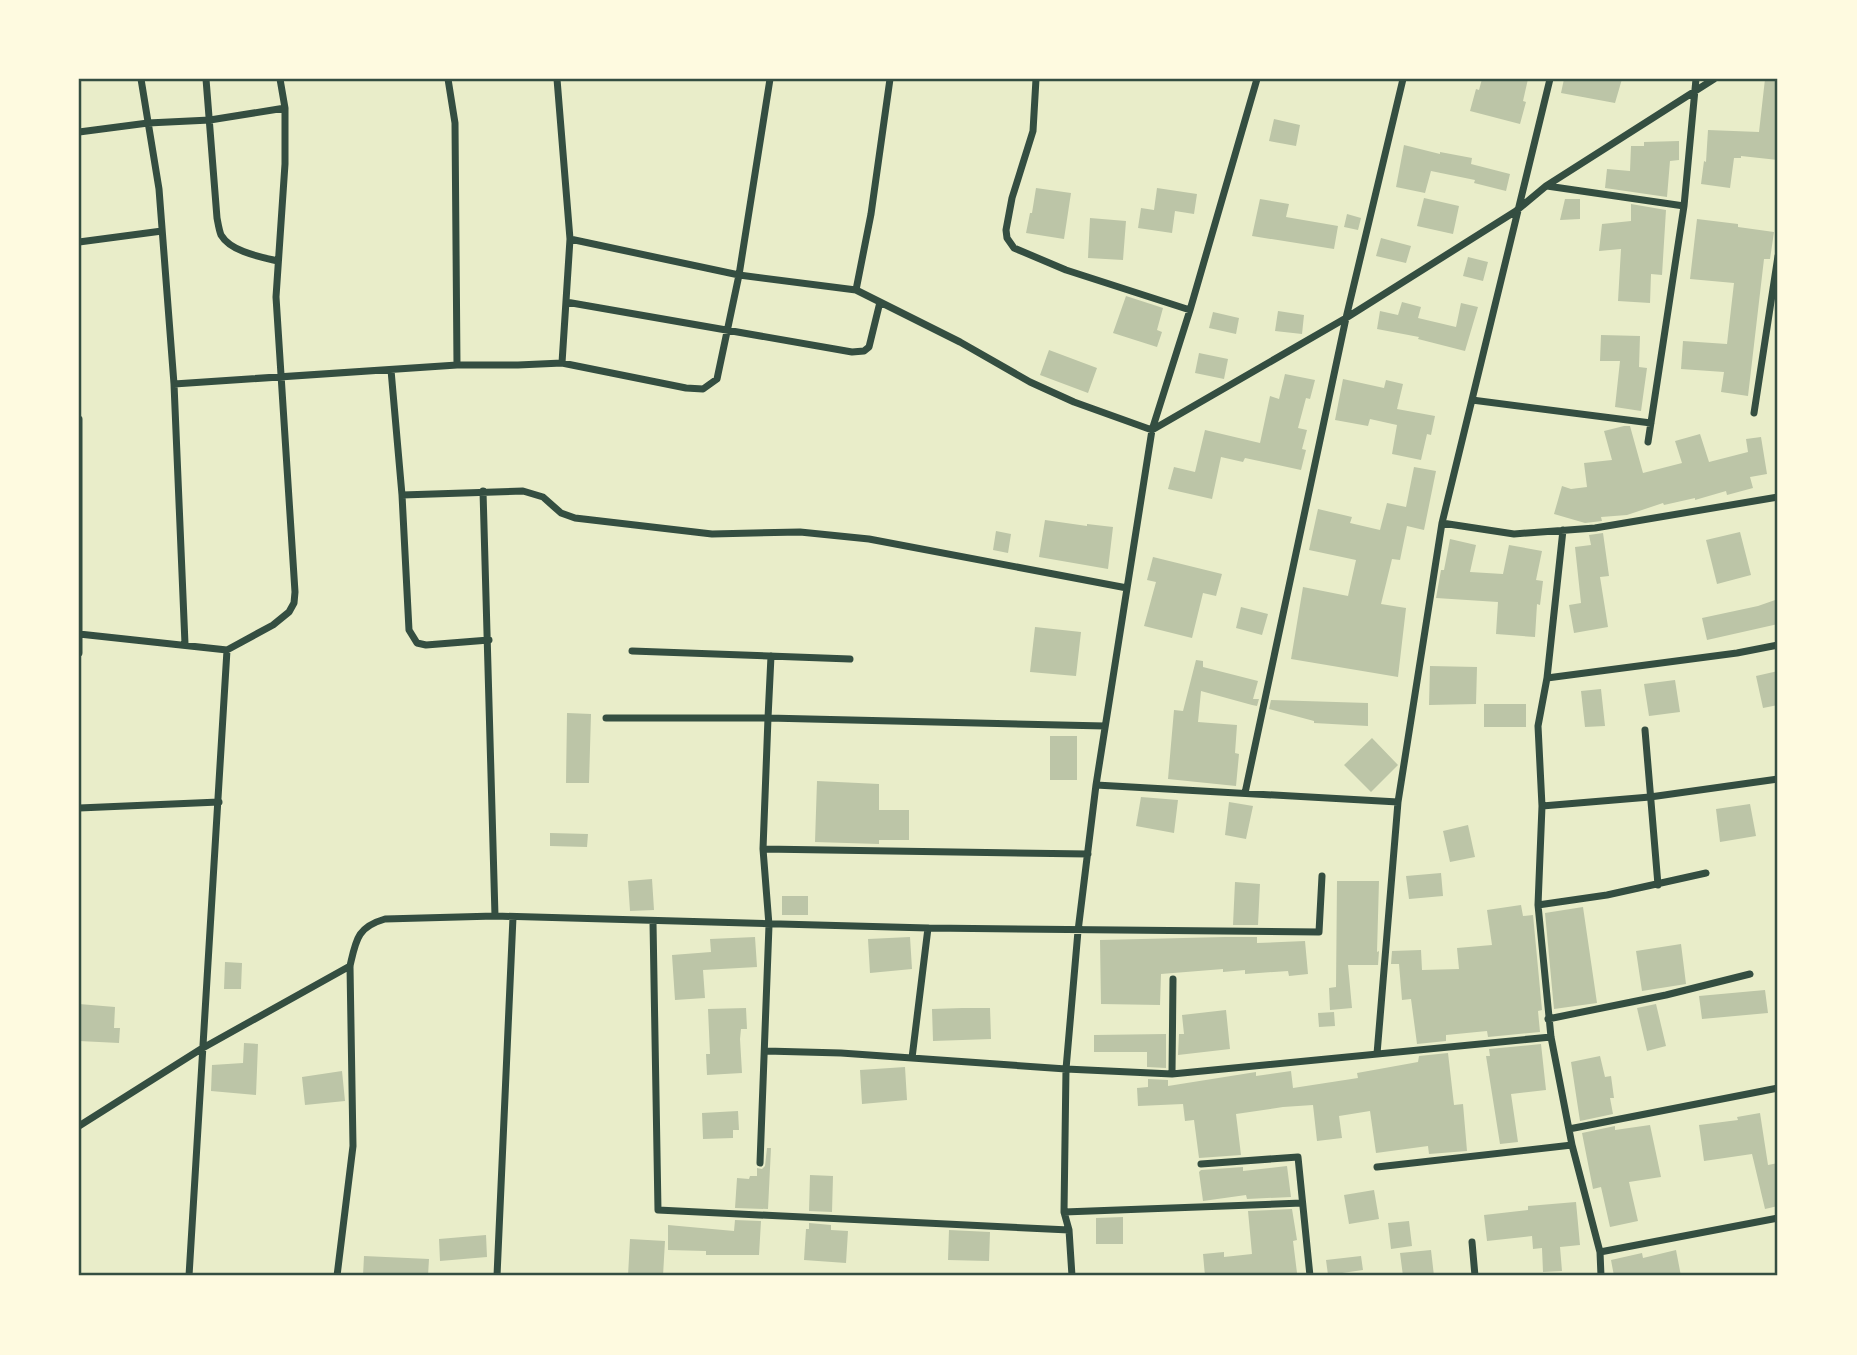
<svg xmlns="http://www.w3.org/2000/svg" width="1857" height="1355" font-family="Poppins,sans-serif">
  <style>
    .building { fill: #bcc5a7 }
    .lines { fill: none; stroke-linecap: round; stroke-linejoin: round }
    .minor { stroke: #344e41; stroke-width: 7 }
    .neatline { fill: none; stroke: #344e41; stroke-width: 2.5 }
  </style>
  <rect width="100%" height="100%" fill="#e9edc9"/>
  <!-- building -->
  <path class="building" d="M1482,79H1528L1523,101L1526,102L1520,124L1470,111L1476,89L1479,90Z
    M1564,79H1622L1615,103L1561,93Z
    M1765,79H1778V160L1741,156V158H1734L1730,188L1701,184L1704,161L1706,162L1708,130L1759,132Z
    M1274,119L1300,125L1296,146L1269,141Z
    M1679,141V160L1670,161L1667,197L1605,188L1607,169L1630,171L1631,146H1644V142Z
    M1404,145L1440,154V152L1472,158L1471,164L1510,174L1506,191L1474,183L1475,180L1431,171L1425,193L1396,187Z
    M1036,188L1071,193L1064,239L1026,233L1030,213H1032Z
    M1157,188L1197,194L1194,214L1175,211L1172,233L1138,228L1141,208L1154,210Z
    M1424,198L1459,206L1453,234L1417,226Z
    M1260,199L1289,204L1286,217L1338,226L1334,249L1252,236Z
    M1565,199H1580V219L1560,220Z
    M1631,204L1666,210L1662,275L1651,274L1650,303L1618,301L1621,249L1599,251L1602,224L1631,221Z
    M1347,214L1361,218L1358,230L1344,227Z
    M1090,218L1126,221L1123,260L1088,258Z
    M1697,219L1738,224V227L1774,232L1770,259H1764L1748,396L1721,392L1724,372L1681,369L1683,341L1727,344L1734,283L1690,279Z
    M1381,238L1411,246L1406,263L1376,256Z
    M1468,257L1488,262L1483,281L1463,276Z
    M1126,296L1163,308L1157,330L1162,332L1157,347L1113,333Z
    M1402,302L1421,307L1418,318L1456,327L1461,303L1478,307L1465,351L1418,339L1419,337L1377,329L1380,311L1398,315Z
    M1278,311L1304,315L1302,334L1275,331Z
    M1213,312L1239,318L1236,334L1209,328Z
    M1601,335L1640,336L1639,367L1647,368L1641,411L1615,407L1620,361H1600Z
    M1049,350L1097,368L1088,393L1040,375Z
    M1199,353L1228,359L1224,379L1195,373Z
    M1285,374L1315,380L1310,399L1306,398L1298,428L1307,430L1302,449L1306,450L1301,470L1245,458L1243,462L1221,457L1212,499L1168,489L1174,467L1195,472L1205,430L1260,443L1270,396L1279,399Z
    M1343,379L1384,388L1386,380L1403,384L1397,409L1435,416L1431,435L1427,434L1421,460L1392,454L1397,425L1370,419L1368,426L1335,420Z
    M1624,426H1630L1643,473L1682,463L1675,441L1700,434L1709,462L1748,452L1746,439L1761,437L1767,474L1750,477L1753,488L1727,495L1726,491L1695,500V498L1664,505L1663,503L1627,515L1601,517L1602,521L1585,523L1554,514L1562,486L1571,489L1587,487L1584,463L1612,460L1604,431Z
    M1414,467L1436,471L1424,530L1407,526L1400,560L1392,559L1381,604L1406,608L1398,677L1291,659L1303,587L1348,596L1356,560L1309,550L1318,509L1352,517L1350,523L1380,530L1387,503L1406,507Z
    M1045,520L1087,526V524L1113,527L1108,569L1039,557Z
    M996,531L1011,534L1008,553L993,550Z
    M1740,532L1751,575L1717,584L1706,540Z
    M1603,533L1609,576L1600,577L1608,627L1574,633L1569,605L1581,603L1575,547L1591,545L1589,535Z
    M1450,539L1476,545L1470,572L1503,574L1509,545L1542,551L1536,580L1543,581L1540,605L1537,604L1535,637L1496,634L1498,602L1436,598L1441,570H1444Z
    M1153,557L1222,574L1216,596L1203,593L1192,638L1144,626L1156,582L1147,580Z
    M1778,599V624L1707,640L1702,618L1758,606Z
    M1241,607L1268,614L1262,635L1236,628Z
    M1035,627L1081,632L1076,676L1030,672Z
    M1196,660L1203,661V667L1258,681L1253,699H1259L1257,706L1252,705L1253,699L1252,705L1201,691L1198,722L1237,725L1235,753L1239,754L1236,786L1168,779L1174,710L1183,711Z
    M1430,666L1477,667L1476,704L1429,705Z
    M1778,671V705L1763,708L1756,676Z
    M1675,680L1680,712L1649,716L1644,684Z
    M1601,689L1605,726L1585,727L1581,691Z
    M1271,700L1368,703V726L1314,723V721L1269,709Z
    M1484,704H1526V727H1484Z
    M567,713L591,714L589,783H566Z
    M1050,736H1077V780H1050Z
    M1372,738L1398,765L1371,792L1344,765Z
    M817,781L879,784V810H909V840H879V844L815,842Z
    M1141,797L1178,800L1174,833L1136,826Z
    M1229,802L1253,806L1246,839L1225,835Z
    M1750,804L1756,836L1720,842L1716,809Z
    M1468,825L1475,857L1450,862L1443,831Z
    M550,833L588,834L587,847L550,846Z
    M1441,873L1443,896L1409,899L1406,876Z
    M652,879L654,910L630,911L628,881Z
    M1337,881H1379L1377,952L1379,951L1378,965H1348L1352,1008L1330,1010L1329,988L1336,987Z
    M1235,882L1260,884L1258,925H1233Z
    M782,896H808V915H782Z
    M1521,905L1523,916L1533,915L1542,1010L1538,1011L1540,1032L1488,1037L1487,1031L1446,1035V1041L1417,1044L1411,999L1402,1000L1399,964H1391L1392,951L1421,950L1422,970L1459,969L1457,948L1492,945L1487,910Z
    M1583,907L1597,1003L1554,1009L1545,913Z
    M755,937L757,967L703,970L705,998L675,1000L672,955L711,952L710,939Z
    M910,937L912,969L870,973L868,939Z
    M1225,937H1257V943L1305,941L1308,974L1289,976L1288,971L1245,974V970L1223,972V969L1161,974L1160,1005L1101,1004L1100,940Z
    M1681,944L1686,984L1642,991L1636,951Z
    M225,962L242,963L241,989H224Z
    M1765,990L1768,1013L1702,1019L1699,996Z
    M79,1004L115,1007L114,1028H120L119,1043L79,1041Z
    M1656,1004L1666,1046L1647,1051L1637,1008Z
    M746,1008L747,1029H741L740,1039L742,1073L707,1075L706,1054H710L708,1009Z
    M962,1008H990L991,1039L933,1041L932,1009Z
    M1226,1010L1230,1049L1178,1055L1179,1034H1184L1182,1015Z
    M1334,1012L1335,1026L1319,1027L1318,1013Z
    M1166,1034V1068L1147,1067V1052H1094V1035Z
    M244,1043L258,1044L256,1095L211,1091L212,1065L243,1063Z
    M1541,1044L1546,1090L1511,1094L1518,1142L1500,1144L1486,1056H1490L1489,1049Z
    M1448,1053L1454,1105L1463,1104L1467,1151L1429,1154L1428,1146L1376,1153L1370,1111L1339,1116L1342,1138L1317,1141L1313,1105L1283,1107L1236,1114L1241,1155L1199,1158L1194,1120L1185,1121L1183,1104L1138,1106L1137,1088L1148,1087V1079L1168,1080V1086L1256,1072V1076L1291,1071L1293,1088L1358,1078L1357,1073L1418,1062L1419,1056Z
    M1600,1056L1605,1077L1611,1076L1614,1098H1610L1613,1114L1580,1121L1571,1062Z
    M905,1067L907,1100L862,1104L860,1070Z
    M342,1071L345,1101L305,1105L302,1077Z
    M738,1111L739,1130H733V1138L703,1139L702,1113Z
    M1760,1113L1768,1165L1778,1163V1206L1765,1209L1752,1154L1704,1161L1699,1125L1738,1120L1737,1117Z
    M1650,1125L1661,1177L1629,1182L1638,1221L1610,1227L1601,1187L1593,1189L1582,1133L1615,1126V1130Z
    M767,1148H771L768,1209L735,1208L737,1178L749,1179L750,1176H757V1168L762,1169L765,1166Z
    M1287,1166L1291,1197L1247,1199L1246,1195L1203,1201L1199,1172L1201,1170L1243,1167V1171Z
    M810,1175L833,1176L832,1212L809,1211Z
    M1374,1190L1379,1219L1349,1224L1344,1195Z
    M1576,1202L1580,1245L1560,1247L1562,1271L1543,1272L1542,1248L1533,1249L1532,1236L1487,1241L1484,1215L1528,1210V1206Z
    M1292,1209L1297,1240L1293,1241L1297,1273L1267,1276H1205L1203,1254L1224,1252V1257L1252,1254L1248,1211Z
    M1123,1217V1244H1096V1218Z
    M735,1220L761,1221L759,1255H706V1251L668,1250V1225L734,1231Z
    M1409,1221L1412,1246L1391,1249L1388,1223Z
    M809,1223L831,1225V1230L848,1231L846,1263L804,1260L806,1229H809Z
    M949,1230L990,1232L989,1261L948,1260Z
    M486,1235L487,1257L440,1261L439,1239Z
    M630,1239L665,1241L663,1276H628Z
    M1431,1250L1434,1276H1403L1400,1253Z
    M1676,1250L1681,1276H1614L1611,1260L1642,1253L1643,1258Z
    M364,1256L429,1259L428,1276H363Z
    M1361,1256L1363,1270L1328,1275L1326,1260Z"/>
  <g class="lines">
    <!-- minor -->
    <path class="minor" d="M141,79L159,189L174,384L185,644
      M206,79L217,218C218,223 219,230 221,235C231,252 261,257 278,261
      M280,79L285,108
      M448,79L455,123L457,365
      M557,79L570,239L562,363
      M770,79L739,275L856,290L960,342L1030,382L1074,402L1152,430L1346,318L1516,211L1546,186L1714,79
      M1036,79L1033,131L1012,198L1006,230L1007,238L1014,248L1066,270L1190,310
      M79,132L148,123L210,120L285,108V164L276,297L295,592L294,603L289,612L273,625L227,650L79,634
      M1547,186L1684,206
      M79,242L162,231
      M856,290L871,214L890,79
      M566,302L852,352L864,351L869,347L880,302
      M391,370L402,495L409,630L417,643L426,645L489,640
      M174,384L457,365H518L562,363L686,388L703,389L717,379L739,275L570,239
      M1472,400L1651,423
      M1754,413L1778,256
      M79,419V653
      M1648,442L1684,206L1696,79
      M402,495L523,491L543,497L561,513L575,518L712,534L800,532L869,539L1127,588
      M1442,523L1514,534L1595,528L1778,497
      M632,651L850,659
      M1547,678L1737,653L1778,645
      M606,718H768L771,656
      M1645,730L1658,885
      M1096,785L1398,802
      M1245,793L1346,318L1403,79
      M1542,806L1650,797L1778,779
      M79,808L219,802
      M763,849L1088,854
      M1538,905L1542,806L1538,726L1547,678L1563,530
      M495,916L928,928L1319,932L1322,876
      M653,922L658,1210L1069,1230
      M1548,1019L1666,995L1750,974
      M766,1051L841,1053L1066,1069L1172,1074L1551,1037
      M1377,1054L1398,802L1442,523L1550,79
      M912,1058L928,928
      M1172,1074L1173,979
      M79,1126L201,1049L350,966
      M1569,1129L1778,1088
      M760,1163L769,925L763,849L768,718L1105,726
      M1201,1164L1298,1157L1310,1276
      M1377,1167L1572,1145
      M1064,1212L1302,1203
      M1472,1242L1475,1276
      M1600,1252L1778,1218
      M189,1276C200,1067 216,859 227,650
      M337,1276L353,1146L350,966C356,940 357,927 385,919L495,916L483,491
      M497,1276L513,917
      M1072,1276L1069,1230L1064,1212L1066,1069L1078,931L1096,785L1152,430L1190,310L1257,79
      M1601,1276L1600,1252L1572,1145L1551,1037L1538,905L1607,895L1706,873"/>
  </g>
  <!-- border -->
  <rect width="1857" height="1355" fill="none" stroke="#fefae0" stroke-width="161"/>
  <rect x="80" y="80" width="1696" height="1194" class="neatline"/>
</svg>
